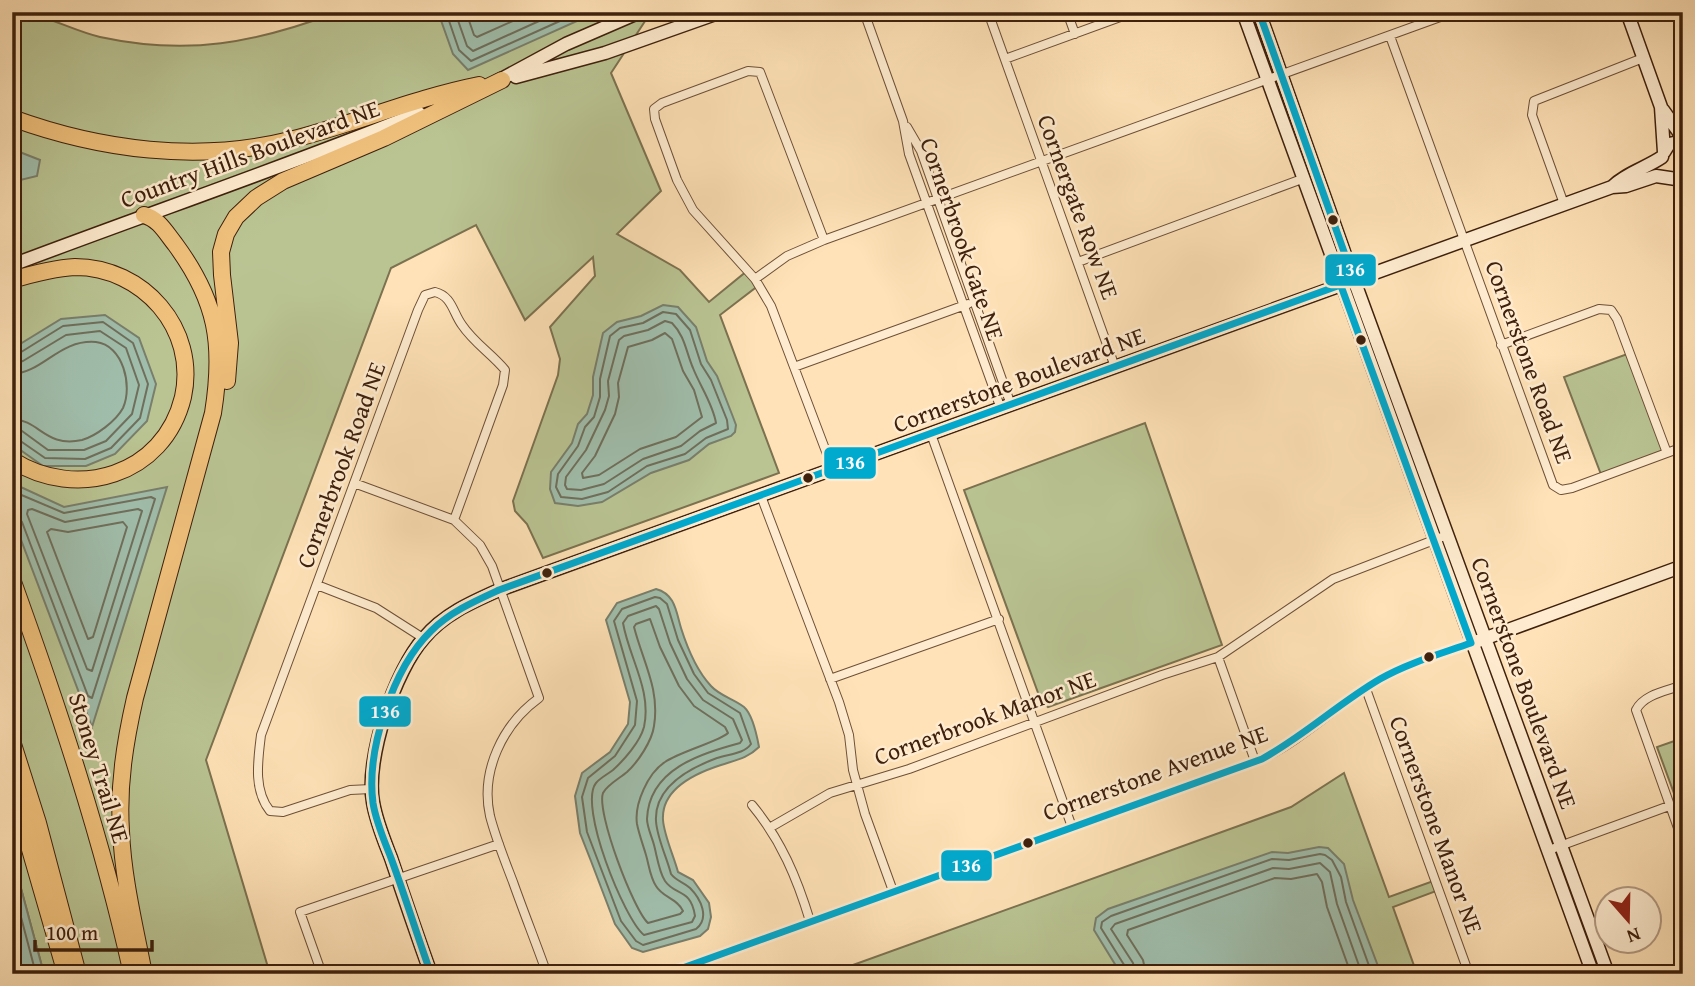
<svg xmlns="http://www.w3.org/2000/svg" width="1695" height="986" font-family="'Gentium Book Plus',serif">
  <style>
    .green { fill: #bac493; stroke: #7c7250; stroke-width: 2 }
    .water { fill: #a0beac; stroke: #797f6c; stroke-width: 2 }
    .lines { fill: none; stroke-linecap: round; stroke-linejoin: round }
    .shore { stroke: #6f6f5c; stroke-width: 2 }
    .street-casing { stroke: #6e5037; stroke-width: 10 }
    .secondary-casing { stroke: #3e200c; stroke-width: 15 }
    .highway-casing { stroke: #3e200c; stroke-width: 18 }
    .street { stroke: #ffecd0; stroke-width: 8 }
    .secondary { stroke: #ffecd0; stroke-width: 12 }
    .highway { stroke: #f0c17c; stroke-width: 16 }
    .bus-1-casing { stroke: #ffecd0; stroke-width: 12 }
    .bus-1 { stroke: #00a9ce; stroke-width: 7 }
    .bus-dot { fill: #3e200c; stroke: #ffecd0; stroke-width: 2.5 }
    .labels { text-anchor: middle; stroke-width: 5; stroke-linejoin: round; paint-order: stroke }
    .street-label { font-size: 24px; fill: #3e200c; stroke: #ffecd0 }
    .line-badge { stroke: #ffecd0; stroke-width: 2.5 }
    .badge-label { font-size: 19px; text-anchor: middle; font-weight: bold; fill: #fff }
  </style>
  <rect width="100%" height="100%" fill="#ffe2b7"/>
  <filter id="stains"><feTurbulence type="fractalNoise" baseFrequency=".00286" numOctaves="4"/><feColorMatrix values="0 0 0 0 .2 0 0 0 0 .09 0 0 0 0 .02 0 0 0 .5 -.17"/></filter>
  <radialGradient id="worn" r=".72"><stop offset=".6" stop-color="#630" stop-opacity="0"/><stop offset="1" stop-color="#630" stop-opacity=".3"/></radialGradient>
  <!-- green -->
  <path class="green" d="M12,12C42,12 70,30 100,37C188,56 255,43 338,12H651L611,73L661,191L617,234L680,270L709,302L747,271L759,285L720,315L779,473L543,558L527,524L515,511L513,501L558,375L560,359L550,327L595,276L593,257L525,320L476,225L391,268L206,760L270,974H44L12,855Z
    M1630,353L1667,453L1602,477L1564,377Z
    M1145,423L1222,645L1048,707L1041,701L964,490Z
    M1683,738V818L1657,747Z
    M1344,773L1389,897L1436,880L1439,890L1393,907L1417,974H828L1291,807Z"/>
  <!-- water -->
  <path class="water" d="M438,12H597L468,70L453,54Z
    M12,149L40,160L37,176L12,182Z
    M663,305L678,307L696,327L707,361L717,376L733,417L736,425L735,432L731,436L709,444L689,460L651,473L602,502L578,506L555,503L550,489L551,472L572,443L578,424L587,414L593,395V377L603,333L617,322L641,316Z
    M105,315L139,338L156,384L147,421L115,454L86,466H43L12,444V349L61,319Z
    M12,483L64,507L167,487L92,727L12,516Z
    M656,589C675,594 676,611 681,628C687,647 697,671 711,686C720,696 734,699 744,707C753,715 757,736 759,747C748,758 736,760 721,765C696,773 661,789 663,820C664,835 674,857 678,872L693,880L709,903L711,917L708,929L700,936L643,952L632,948L615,924L591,861L580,833L575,796L582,773L610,752L628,724L630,702L606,620L617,603Z
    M1319,847L1328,848L1344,864L1353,900L1381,974H1121L1094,930L1096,918L1108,909L1272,852L1288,853Z
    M12,855L44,974H12Z"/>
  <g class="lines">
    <!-- shore -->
    <path class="shore" d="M446,12L459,50L471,61L580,12
      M455,12L467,46L473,51L559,12
      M466,12L474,35L477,37L533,12
      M663,312L676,314L690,330L701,364L711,380L727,420L728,429L706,438L685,454L647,466L608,492L582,499L561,497L556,487L558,474L578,446L585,427L594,417L600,397V379L610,336L620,328L643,323Z
      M665,321L672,323C685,336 686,352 693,368C700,386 713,404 716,423L700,431L681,446L643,459L604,484L581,490L567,489L565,485L566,477L586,450L605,410L609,396L608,381L619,340L624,336L648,330Z
      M665,333L672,339L683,371L694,390L702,417L676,437L640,449L599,475L583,478L582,473L595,456L615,414L619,397L618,383L628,347L652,340Z
      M12,355L18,354L63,326L103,322L133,343L148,384L140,418L111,448L85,459L45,458L19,440L12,438
      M12,364L23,361L66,335L100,331L126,348L139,385L132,414L106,441L84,450H48L22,431L12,430
      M12,374C43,373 59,339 96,342C123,345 133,386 123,408C116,421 96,436 82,440C45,448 40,420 12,419
      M12,491L64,513L151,497L155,499L92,698L88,696L22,522L18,518L12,517
      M32,509L65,522L138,509L142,511L92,671L87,669L27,514L28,510Z
      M123,522L127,527L93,637L88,639L47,532L51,529L68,532Z
      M655,597L660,598L667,604L678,640L694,674L708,693L740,713L751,744C744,754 729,754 717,758C690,768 654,786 656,821C657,838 667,858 671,874C676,881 684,882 690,888C701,899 710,918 696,929L643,945L636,941L621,921L587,832L582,797L588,778L615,756L635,725L637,701L614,621L622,609Z
      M656,606L659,609L670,643L687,679L703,700L733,719L742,740L740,743C700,754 649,769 647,819C647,827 652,837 654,845C657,856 659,872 665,881C675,896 691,888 695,916L692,922L644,935C624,919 578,805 596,783C600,778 608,774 613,770C624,760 640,742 644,727C652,690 629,658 623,623L628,616Z
      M650,619L660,647L679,686L694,706L725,727L728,733C720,741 679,752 665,762C648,773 634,804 637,824C639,834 643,845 646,855C649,865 650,877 656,886C663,898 677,898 683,911L680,914L648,923C634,911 596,812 603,793C607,785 620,778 627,772C638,762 652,741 654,726C660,689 643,662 634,627L636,624Z
      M12,883L36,974
      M1126,974V968L1101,928L1102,922L1111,916L1272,859L1289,860L1320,854L1325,855L1332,860L1341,877L1346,902L1372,974
      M1135,974L1133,963L1111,929L1115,924L1273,868L1289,869L1320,863L1330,872L1337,904L1362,974
      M1146,974L1143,960L1127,935L1128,930L1275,878L1291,879L1317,874L1322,882L1327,907L1351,974"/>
    <defs>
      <path id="street" d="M864,12L903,121L909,154L1001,409
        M988,12L1115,367
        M1067,12L1075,34
        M1390,36L1553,485L1561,490L1572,488L1683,447
        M1005,59L1134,12
        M907,127L921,151L1011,405
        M1564,204L1532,115L1534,101L1643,58
        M824,240L760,72L748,71L662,103L654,109L655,119L677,180L693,210L755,279L771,306L833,470
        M1078,262L1302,179
        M755,279L787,256L824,240L1454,12
        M1501,345L1599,309L1611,310L1617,319L1667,453
        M794,367L968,304
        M931,434L1072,827
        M354,483L454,520L480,545L492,566L539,698C503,724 480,771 490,816C496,839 505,861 513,882C524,913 536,943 547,974
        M761,496L839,702L849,735L853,770L865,814L893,891
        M317,585L376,608L423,638
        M1218,657L1255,761
        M830,679L999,619
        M1683,685C1667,691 1644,694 1636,710L1683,842
        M1366,689L1469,974
        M371,789L350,790L283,812L270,811C253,790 258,760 261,735L418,310L425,295L435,292C452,296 453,313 462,325C474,343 492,354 505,370L503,385L454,520
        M752,805C781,840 797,878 810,921
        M771,827L830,793L909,769L1162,675L1218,657L1333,579L1447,535
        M1549,850L1669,806
        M322,974L300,912L499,844
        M665,974L1262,759C1305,738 1339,703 1380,679C1408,663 1441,654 1471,643"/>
      <path id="secondary" d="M1243,12L1593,974
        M1259,12L1354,280L1608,974
        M1627,12L1661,107L1664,152
        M516,77L605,53L721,12
        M494,83L566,44L640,12
        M1663,110L1683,138
        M1664,152L1669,144L1683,141
        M1612,187C1626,173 1646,168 1662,157
        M12,265C147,214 284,167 419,113
        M1478,641L1683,566
        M431,974C417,935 404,897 391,858C384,840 376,821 373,802C365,759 395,670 424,638C444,614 472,602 499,590L1612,187L1626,186L1656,176L1683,180"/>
      <path id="highway" d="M12,118C100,150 198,163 290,140C354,124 414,98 479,85
        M12,280C32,274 54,268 75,267C143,267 198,329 183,397C164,476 76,501 12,460
        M227,381L230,343L222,275L221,252L226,234L236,217L256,198L283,181L384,138L502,80
        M12,579C59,709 102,839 132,974
        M12,741L38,823L78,974
        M12,787L66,974
        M144,974C135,927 123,879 121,831C118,785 125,742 135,698L213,413C224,344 217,301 175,244C166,233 159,219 144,215"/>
    </defs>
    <!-- street casing -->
    <use href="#street" class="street-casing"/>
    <!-- secondary casing -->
    <use href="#secondary" class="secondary-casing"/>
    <!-- highway casing -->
    <use href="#highway" class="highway-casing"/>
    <!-- street -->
    <use href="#street" class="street"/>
    <!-- secondary -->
    <use href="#secondary" class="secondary"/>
    <!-- highway -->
    <use href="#highway" class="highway"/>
    <defs>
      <path id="bus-1" d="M431,974C417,935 405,896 391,858C384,840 376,822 373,803C366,750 393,668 431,631C450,612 475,601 499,590L1354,280L1259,12
        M666,974L1262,759C1304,736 1339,703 1380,679C1408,663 1440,654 1471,643L1333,264"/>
    </defs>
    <!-- bus-1 casing -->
    <use href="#bus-1" class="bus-1-casing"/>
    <!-- bus-1 -->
    <use href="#bus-1" class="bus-1"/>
  </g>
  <!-- markers -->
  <g class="bus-dot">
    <circle cx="1333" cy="220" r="6"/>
    <circle cx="1361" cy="340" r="6"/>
    <circle cx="808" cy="478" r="6"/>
    <circle cx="547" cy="573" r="6"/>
    <circle cx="1429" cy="657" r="6"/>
    <circle cx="1028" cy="843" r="6"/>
  </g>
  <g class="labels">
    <!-- street labels -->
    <g class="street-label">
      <text transform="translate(250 154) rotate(-20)" y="8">Country Hills Boulevard NE</text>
      <text transform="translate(1078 207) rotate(70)" y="8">Cornergate Row NE</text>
      <text transform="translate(962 239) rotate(71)" y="8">Cornerbrook Gate NE</text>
      <text transform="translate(1529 362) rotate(70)" y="8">Cornerstone Road NE</text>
      <text transform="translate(1019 380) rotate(-20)" y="8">Cornerstone Boulevard NE</text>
      <text transform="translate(341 465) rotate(-70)" y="8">Cornerbrook Road NE</text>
      <text transform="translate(1524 683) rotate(70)" y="8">Cornerstone Boulevard NE</text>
      <text transform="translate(985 718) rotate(-20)" y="8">Cornerbrook Manor NE</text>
      <text transform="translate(99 768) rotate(73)" y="8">Stoney Trail NE</text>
      <text transform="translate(1155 773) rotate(-20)" y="8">Cornerstone Avenue NE</text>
      <text transform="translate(1436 825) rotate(70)" y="8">Cornerstone Manor NE</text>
    </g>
  </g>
  <g class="line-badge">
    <rect x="1324" y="253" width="53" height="34" rx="7" fill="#00a9ce"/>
    <rect x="823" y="446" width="54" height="34" rx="7" fill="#00a9ce"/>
    <rect x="358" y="695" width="54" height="33" rx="7" fill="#00a9ce"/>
    <rect x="940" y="849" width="53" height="33" rx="7" fill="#00a9ce"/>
  </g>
  <g class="badge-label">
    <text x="1350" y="276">136</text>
    <text x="850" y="469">136</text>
    <text x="385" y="718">136</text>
    <text x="966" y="872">136</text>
  </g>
  <!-- margin -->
  <rect width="1695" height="986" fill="none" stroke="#ffe2b7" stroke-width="42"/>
  <rect x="14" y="14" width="1667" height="958" fill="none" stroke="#3e200c" stroke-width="3.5"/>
  <rect x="21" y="21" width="1653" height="944" fill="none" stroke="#3e200c" stroke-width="2"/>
  <!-- north arrow -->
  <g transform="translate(1628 920) rotate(160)"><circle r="33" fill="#ffecd0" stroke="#b29a82" stroke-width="2"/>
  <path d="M0-5L12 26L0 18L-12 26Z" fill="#8f2418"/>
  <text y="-10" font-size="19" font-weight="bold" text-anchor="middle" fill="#3e200c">N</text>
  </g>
  <!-- scale -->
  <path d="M35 940v10h117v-10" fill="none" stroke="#3e200c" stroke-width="3.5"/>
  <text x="46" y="940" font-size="21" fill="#3e200c" stroke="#ffecd0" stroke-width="5" paint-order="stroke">100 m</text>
  <rect width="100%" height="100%" filter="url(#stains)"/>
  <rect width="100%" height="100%" fill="url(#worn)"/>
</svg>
